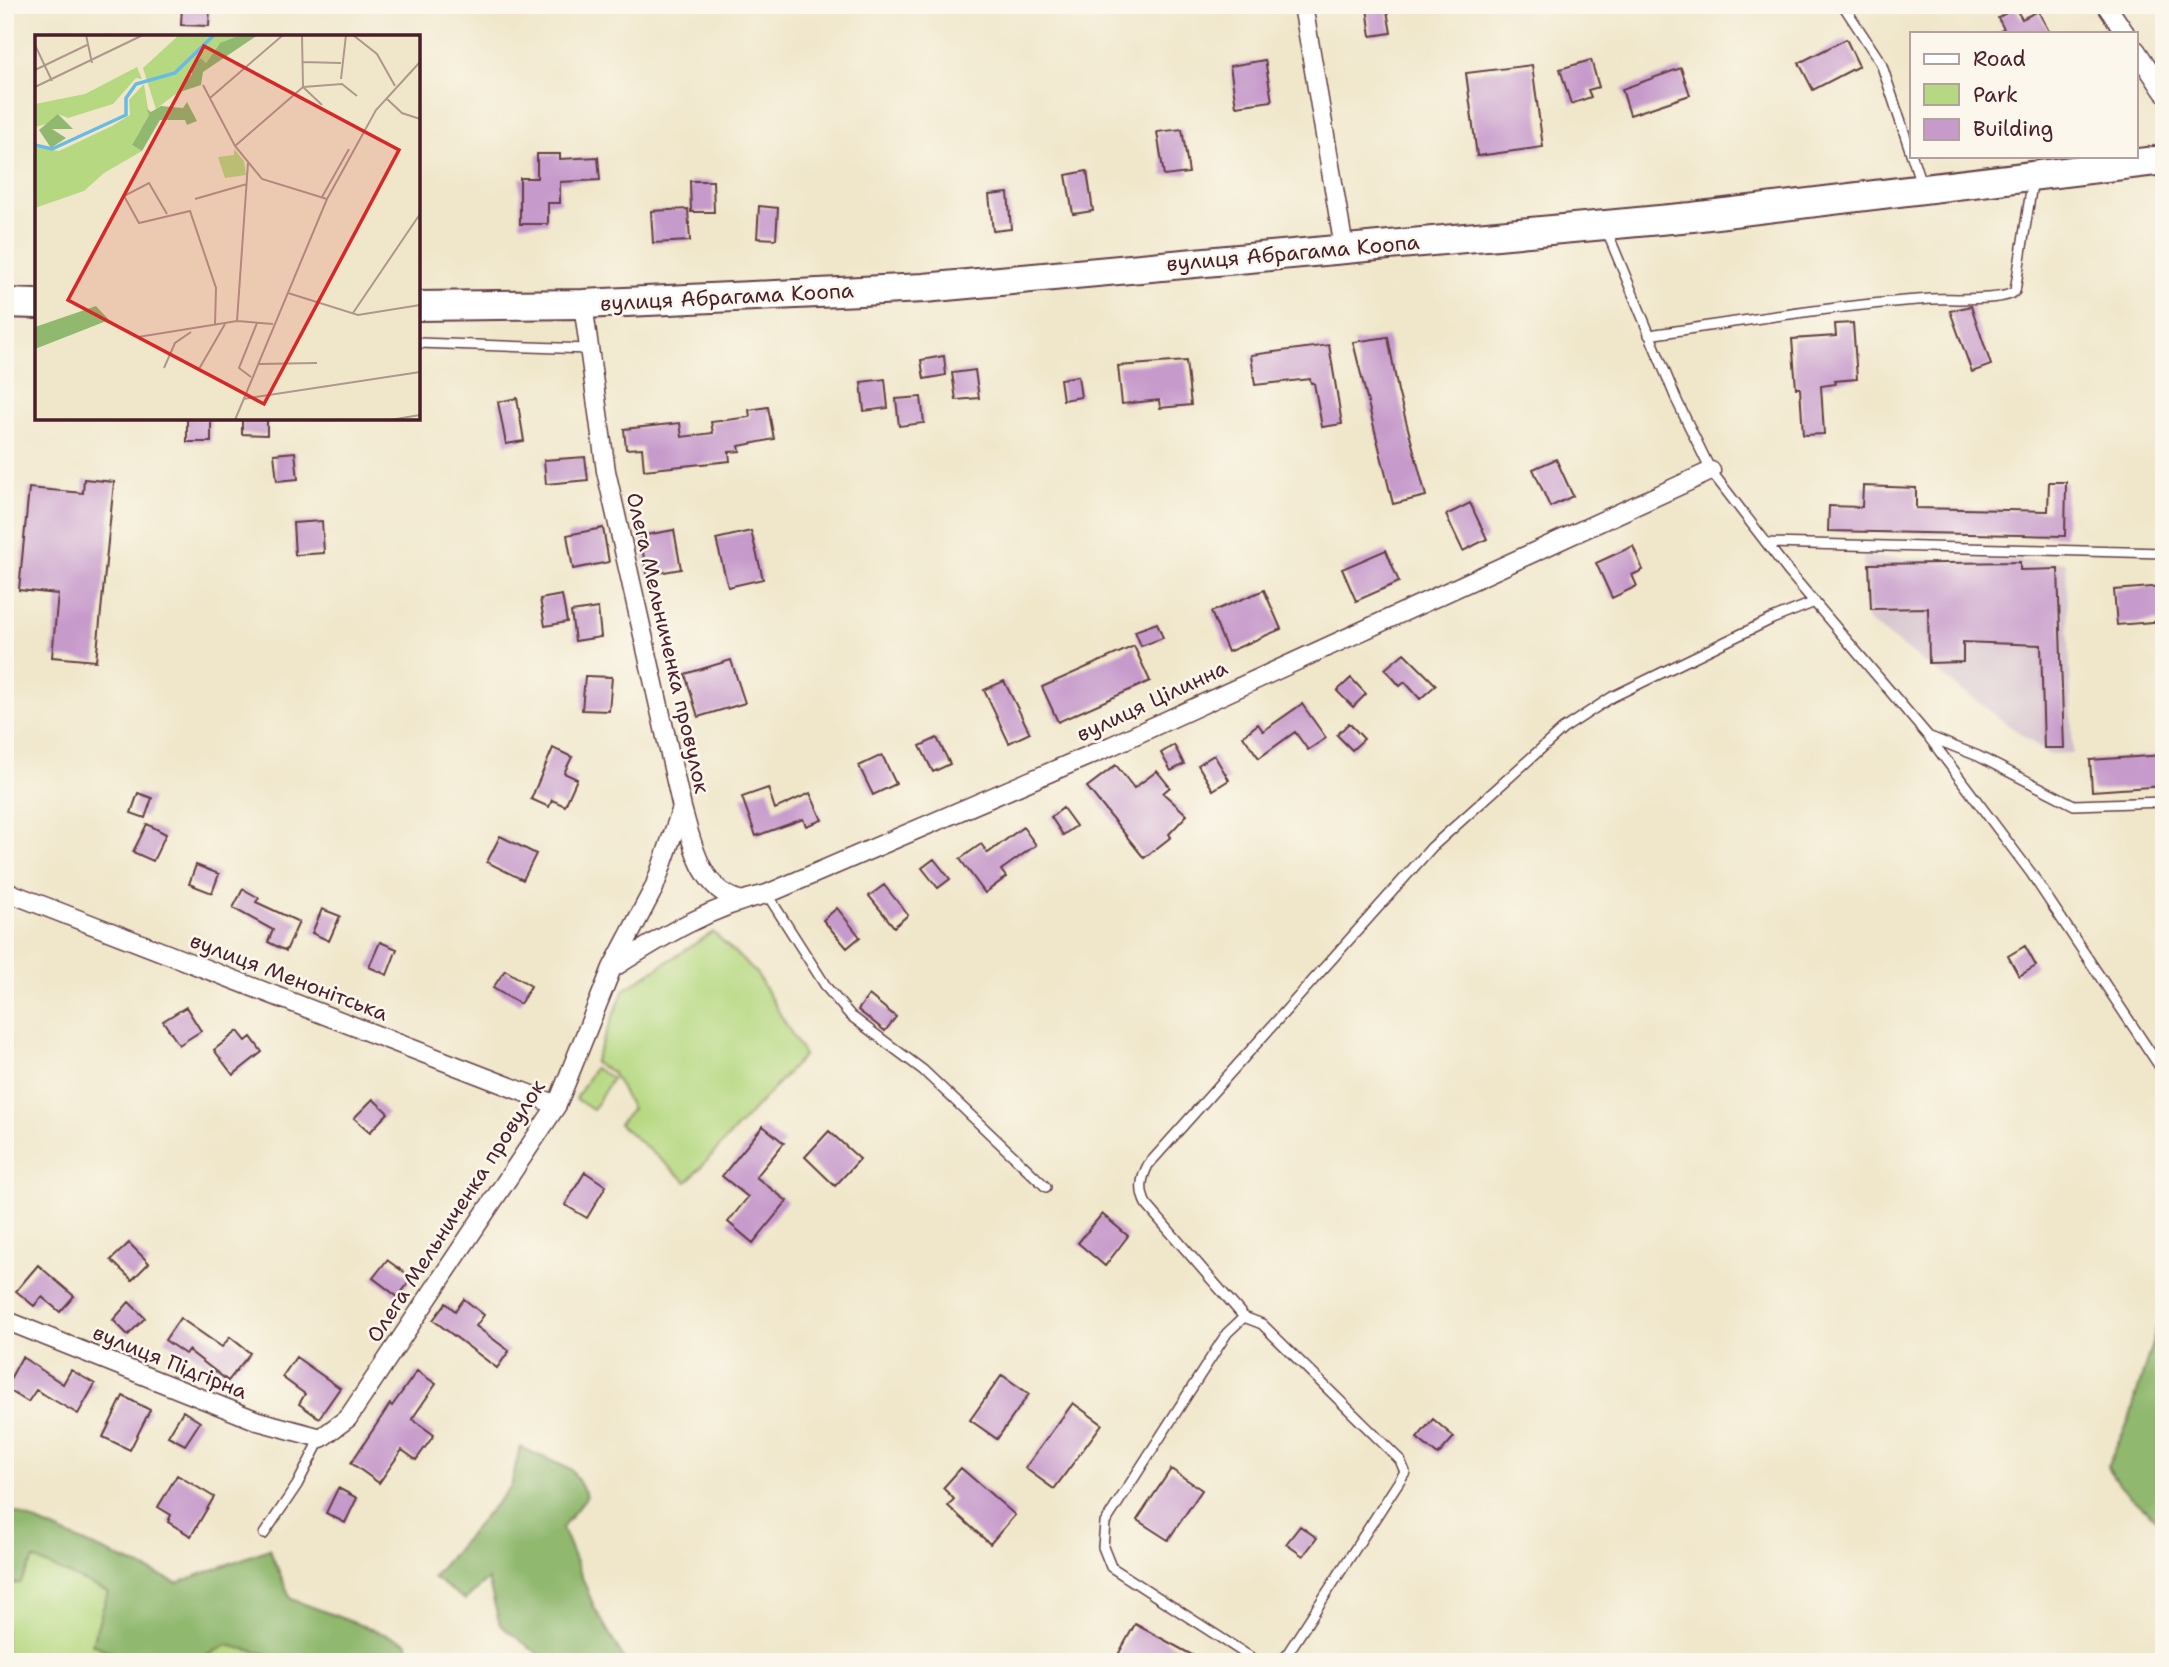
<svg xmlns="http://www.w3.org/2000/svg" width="2169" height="1667" font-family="'Shantell Sans',sans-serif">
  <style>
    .industrial { fill: #d1bdcb }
    .green { fill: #b5d880; stroke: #807c56; stroke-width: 2 }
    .forest { fill: #90b86e; stroke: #6d6c4c; stroke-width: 2 }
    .building { fill: #c69acb }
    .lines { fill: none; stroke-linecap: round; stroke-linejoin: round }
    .service-casing { stroke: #633d43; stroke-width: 12 }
    .minor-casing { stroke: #633d43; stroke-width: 21 }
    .primary-casing { stroke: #633d43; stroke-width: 32 }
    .service { stroke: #fff; stroke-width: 9 }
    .minor { stroke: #fff; stroke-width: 18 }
    .primary { stroke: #fff; stroke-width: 28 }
    .labels { text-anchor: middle; stroke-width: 5; stroke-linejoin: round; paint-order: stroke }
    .street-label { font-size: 21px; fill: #4a1f2b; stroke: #fbf7ec }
    .inset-river { fill: none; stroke: #68bbe4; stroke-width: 3.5 }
    .inset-road { fill: none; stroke: #ae978b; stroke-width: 2 }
    .view { fill: #d62828; fill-opacity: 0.15; stroke: #d62828; stroke-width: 3.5 }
    .inset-edge { fill: none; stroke: #4a1f2b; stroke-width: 3.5 }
  </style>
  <rect width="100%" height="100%" fill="#fbf7ec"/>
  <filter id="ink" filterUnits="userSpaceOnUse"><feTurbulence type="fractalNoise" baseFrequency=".0143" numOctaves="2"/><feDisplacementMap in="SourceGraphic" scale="14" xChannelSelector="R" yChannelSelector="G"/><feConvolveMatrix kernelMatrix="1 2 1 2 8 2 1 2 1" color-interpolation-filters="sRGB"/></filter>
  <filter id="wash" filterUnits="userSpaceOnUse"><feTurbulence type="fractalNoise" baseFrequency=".00686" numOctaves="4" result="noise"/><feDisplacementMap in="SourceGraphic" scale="28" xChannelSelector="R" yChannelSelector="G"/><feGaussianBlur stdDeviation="1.57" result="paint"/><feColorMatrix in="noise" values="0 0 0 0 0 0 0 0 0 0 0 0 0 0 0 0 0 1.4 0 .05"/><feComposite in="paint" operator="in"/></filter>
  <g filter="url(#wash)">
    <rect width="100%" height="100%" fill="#f0e7cb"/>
    <!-- industrial -->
    <path class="industrial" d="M1863,557L2066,562L2073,753L2048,754L1867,620Z"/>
    <!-- green -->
    <path class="green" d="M713,932L756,973L804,1055L687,1182L619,1124L632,1109L612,1072L594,1063L624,990Z
      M594,1068L612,1078L593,1110L576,1099Z
      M34,1558L108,1592L92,1644L135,1662H5V1584L20,1583Z
      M227,1645L303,1662H194Z"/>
    <!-- forest -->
    <path class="forest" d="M2157,1326L2164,1332V1527L2121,1487L2107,1467L2129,1420Z
      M520,1447L572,1470L587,1496L562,1528L594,1607L626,1662H543L541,1656L500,1625L488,1579L465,1600L433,1577L511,1486Z
      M5,1508L177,1583L269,1549L291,1599L408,1643L409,1662H303L227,1645L194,1662H136L92,1644L108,1592L34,1559L20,1583L5,1584Z"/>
    <g id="blocks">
      <!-- building -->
      <path class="building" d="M182,5H210L209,26L181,25Z
        M1386,5L1391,33L1371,36L1367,8Z
        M2015,8L2022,19L2038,11L2050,33H1997L2004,29L1998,18Z
        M1846,39L1859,66L1813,90L1799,63Z
        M1265,60L1272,101L1236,106L1230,66Z
        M1591,60L1599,87L1588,90L1591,97L1571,104L1560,69Z
        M1532,65L1543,147L1477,156L1466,73Z
        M1681,68L1690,95L1630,115L1622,89Z
        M1182,129L1189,173L1164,176L1157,132Z
        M537,154H560V159L598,157L600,180L560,182V203H548V224H520V178H537Z
        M1087,171L1093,211L1073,214L1066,175Z
        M690,181H713L714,212H691Z
        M1008,193L1011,229L993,231L989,195Z
        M759,206L778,208L776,239L757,238Z
        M688,209L690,241L653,243L651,211Z
        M1971,306L1991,365L1972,372L1950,311Z
        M1853,323L1857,379L1834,381L1835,384L1821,386L1824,434L1803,435L1800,388H1796L1792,339L1836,336L1835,324Z
        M1388,337L1398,391L1426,496L1393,504L1353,342Z
        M1329,345L1342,424L1322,427L1314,383H1311L1310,379L1255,385L1251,355Z
        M944,356L946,375L924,379L921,360Z
        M1186,361L1191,405L1160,408L1159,400L1122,404L1118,366Z
        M975,370L979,398L956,400L952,373Z
        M1078,376L1081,397L1063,400L1060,379Z
        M885,379L888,408L864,411L861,382Z
        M921,397L924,423L899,426L896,399Z
        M517,398L524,441L506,444L498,402Z
        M768,407L774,439L739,446L740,451L729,452L730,461L644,470L642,448L626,449L624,429L680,423L682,437L713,433L711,422L750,417L749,410Z
        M187,418H211V442H187Z
        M242,418H267V435L242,434Z
        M295,452L298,479L277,481L274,454Z
        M585,457L588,480L546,484L544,460Z
        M1556,459L1573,496L1550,507L1533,469Z
        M84,479L114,482L96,661L52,657L58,594L19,590L29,488L83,493Z
        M2049,482H2066L2065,536L1828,531L1829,506L1862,507L1863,486L1916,488V508L2048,511Z
        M1470,503L1487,539L1463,551L1446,515Z
        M322,521L324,553L295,555L293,523Z
        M603,528L609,562L573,569L567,535Z
        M674,530L681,569L647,575L640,536Z
        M751,531L763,579L728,587L716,539Z
        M1633,546L1643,570L1632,575L1637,586L1612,598L1596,563Z
        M1386,550L1399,582L1356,601L1342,569Z
        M2020,562V570L2058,569L2064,748H2044L2041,645L1963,642V662L1929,663L1928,608L1871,609L1869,564Z
        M2164,586V621L2117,625L2114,590Z
        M1264,590L1281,629L1228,652L1211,612Z
        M562,595L567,622L545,626L540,599Z
        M598,608L601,637L575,641L571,612Z
        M1157,623L1163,638L1141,646L1135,631Z
        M1134,646L1150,681L1058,722L1042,687Z
        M1404,653L1436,685L1420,699L1405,682L1400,686L1385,669Z
        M731,660L745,703L698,717L685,674Z
        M585,676L612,677L609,711L582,710Z
        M1351,678L1366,694L1353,707L1337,691Z
        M1004,681L1030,733L1009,743L984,690Z
        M1302,704L1326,738L1308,750L1295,732L1259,758L1243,736L1258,724L1263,731Z
        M1349,723L1364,739L1352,750L1337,735Z
        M937,738L950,764L933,772L920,746Z
        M1174,745L1184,764L1171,771L1161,753Z
        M553,748L572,757L564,773L577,779L565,806L552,800L549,807L531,799Z
        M882,755L896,784L873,795L859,766Z
        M1214,755L1229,780L1213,790L1198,765Z
        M2164,755V786L2092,791L2090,760Z
        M1116,765L1134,788L1157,771L1170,787L1163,793L1187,815L1169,834L1171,837L1144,858L1087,787Z
        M768,788L775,809L810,793L822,820L806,826L803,819L756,836L742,797Z
        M138,793L152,798L145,818L131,813Z
        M1063,808L1076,826L1063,835L1051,817Z
        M147,824L166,834L153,861L133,852Z
        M1023,827L1036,845L1001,870L1006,877L985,893L960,859L981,844L988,853Z
        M500,836L536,854L523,880L487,862Z
        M934,859L950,879L938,888L922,868Z
        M196,865L219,874L212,893L189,884Z
        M884,885L908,915L894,927L869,896Z
        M243,889L259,898L256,902L299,922L286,951L268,942L273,930L233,908Z
        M837,908L860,937L847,948L823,920Z
        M322,909L340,916L329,941L312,933Z
        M380,942L397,949L387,975L369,967Z
        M2025,946L2036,966L2019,976L2008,956Z
        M505,970L531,986L520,1004L493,988Z
        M869,995L896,1017L885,1031L858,1010Z
        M186,1007L201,1031L179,1045L163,1021Z
        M238,1031L246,1041L251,1037L262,1052L233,1075L214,1050Z
        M373,1099L388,1113L370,1132L354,1118Z
        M763,1126L784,1143L756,1177L787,1201L753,1243L728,1222L748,1197L722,1176Z
        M829,1131L860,1159L835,1186L805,1157Z
        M585,1172L606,1186L587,1218L565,1205Z
        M1102,1214L1128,1236L1105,1266L1078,1243Z
        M129,1243L149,1263L132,1280L111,1260Z
        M387,1260L412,1278L398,1297L373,1278Z
        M38,1265L74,1296L60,1312L42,1297L34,1306L16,1291Z
        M464,1299L484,1315L476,1326L509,1351L497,1368L433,1320L446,1303L455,1311Z
        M129,1302L145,1318L128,1335L113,1320Z
        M180,1318L222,1347L230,1337L250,1353L228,1381L188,1350L185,1354L165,1340Z
        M22,1357L63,1384L71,1370L95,1384L78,1414L36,1390L28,1402L5,1388Z
        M296,1357L340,1388L319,1418L299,1404L305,1394L282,1377Z
        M417,1371L436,1384L412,1419L434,1435L416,1460L402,1450L379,1483L351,1463L390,1404L392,1406Z
        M1002,1375L1029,1394L997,1439L970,1420Z
        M123,1396L150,1410L130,1450L103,1437Z
        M1073,1403L1102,1424L1054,1489L1025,1468Z
        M183,1411L200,1422L185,1445L168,1436Z
        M1433,1419L1454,1437L1438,1455L1417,1438Z
        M961,1468L1015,1515L990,1544L948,1506L954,1499L943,1488Z
        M1171,1469L1202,1490L1168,1540L1137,1520Z
        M177,1475L214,1497L191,1536L168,1522L171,1515L158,1507Z
        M338,1488L357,1498L345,1523L326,1513Z
        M1300,1526L1317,1538L1303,1556L1286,1544Z
        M1135,1624L1205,1662H1114Z"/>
    </g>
  </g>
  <g filter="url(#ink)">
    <use href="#blocks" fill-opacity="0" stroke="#633d43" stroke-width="2"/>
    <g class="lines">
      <defs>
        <path id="service" d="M1843,5L1881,63L1912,156
          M1912,156L1922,187
          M1606,229L1677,401L1711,471L1788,571L1928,736L2031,873L2164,1073
          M1649,335C1743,321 1837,305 1931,299C1949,298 2005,302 2015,291L2033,178
          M418,343L588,349
          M1768,543L2163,553
          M1930,737L1978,756L2074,805L2164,802
          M767,894L827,988L851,1016L923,1070L1046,1187
          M1244,1317L1227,1333L1105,1523L1103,1547L1111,1567L1258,1662
          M264,1534L297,1485L321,1438
          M1282,1662L1405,1472L1400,1460L1262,1324L1244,1317L1146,1204C1139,1190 1141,1179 1148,1165L1432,847L1563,729L1612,697L1772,619L1815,602"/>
        <path id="minor" d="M1303,5L1344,248
          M2106,5L2125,33
          M2136,50L2164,92
          M682,808C692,842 700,889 739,900
          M5,891L557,1105
          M616,966C663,936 712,906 767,894L1111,746L1711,471
          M5,1320L258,1421L321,1438L348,1418L557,1105L612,968L654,888L682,808L606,471L583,304"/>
        <path id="primary" d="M5,303L37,304
          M418,306L583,304L924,288L1692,217L2164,160"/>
      </defs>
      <!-- service casing -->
      <use href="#service" class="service-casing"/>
      <!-- minor casing -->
      <use href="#minor" class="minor-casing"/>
      <!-- primary casing -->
      <use href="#primary" class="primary-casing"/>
      <!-- service -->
      <use href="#service" class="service"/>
      <!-- minor -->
      <use href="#minor" class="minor"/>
      <!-- primary -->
      <use href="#primary" class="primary"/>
    </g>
  </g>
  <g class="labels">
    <!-- street labels -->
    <g class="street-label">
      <text transform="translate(1293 253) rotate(-5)" y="7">вулиця Абрагама Коопа</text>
      <text transform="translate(727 297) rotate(-3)" y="7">вулиця Абрагама Коопа</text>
      <text transform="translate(668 643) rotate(77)" y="7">Олега Мельниченка провулок</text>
      <text transform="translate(1152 701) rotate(-25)" y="7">вулиця Цілинна</text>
      <text transform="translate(289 977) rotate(21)" y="7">вулиця Менонітська</text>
      <text transform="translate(456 1211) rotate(-57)" y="7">Олега Мельниченка провулок</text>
      <text transform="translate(170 1362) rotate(22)" y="7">вулиця Підгірна</text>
    </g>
  </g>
  <!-- overview -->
  <g transform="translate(35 35)">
    <rect width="385" height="385" fill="#f0e7cb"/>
    <path d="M144,0H206L184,9L171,28L166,23L159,29L142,58L121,74L108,33ZM102,32L107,44L101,43L78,69L33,83L23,79L18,87L0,92V69L50,59ZM109,49L114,80L97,110L107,116L69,138L49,156L0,173V112L24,116L77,91L95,80L94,65ZM199,114L209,126L211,140L190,143L183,122L199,120Z" fill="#b5d880"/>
    <path d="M206,0H223L168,37L166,50L142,58L157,39V30L166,23L171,28L185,8ZM152,67L162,86L152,90L150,85H125L107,116L97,110L114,80L112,74L116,77L126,71L148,73ZM23,79L38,94H17L31,103L16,113L4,95ZM61,271L74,285L0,314V292Z" fill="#90b86e"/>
    <path class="inset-river" d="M0,110L17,114L91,80V63L101,49L140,38L179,0"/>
    <path class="inset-road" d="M51,0L57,28M318,0L342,19L360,51M0,10L17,46M268,27L306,28M0,35L52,10M306,44L311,0M168,50L200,111L227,144L292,164M0,52L108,0M268,52L307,49L322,61M268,52L287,70M175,63L248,0M352,64L367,78L385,84M200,111L268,52L267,0M287,162L314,114M160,164L212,149M132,179L114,148L89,161L104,188L155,176L181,253L180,290M253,258L323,280L385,270M318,278L385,179M202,286L213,128M103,302L202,286L238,289M224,329L282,328M129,333L140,308L156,297M164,334L190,289M216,342L204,333L222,288M208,364L385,337M200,385L292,164L341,75L385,27M355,385L385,380"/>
    <path class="view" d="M169,11L364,115L229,369L33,265Z"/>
    <rect width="385" height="385" class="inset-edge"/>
  </g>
  <!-- margin -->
  <rect width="2169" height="1667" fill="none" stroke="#fbf7ec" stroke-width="28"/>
  <!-- legend -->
  <rect x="1910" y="32" width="228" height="126" fill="#fbf7ec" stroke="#b4a19f" stroke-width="2"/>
  <rect x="1924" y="54" width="35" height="10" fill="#ffffff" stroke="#b4a19f" stroke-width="2"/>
  <text x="1973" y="66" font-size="21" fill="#4a1f2b">Road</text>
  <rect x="1924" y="84" width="35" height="21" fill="#b5d880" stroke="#b4a19f" stroke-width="2"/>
  <text x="1973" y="102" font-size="21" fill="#4a1f2b">Park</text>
  <rect x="1924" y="119" width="35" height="21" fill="#c69acb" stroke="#b4a19f" stroke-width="2"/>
  <text x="1973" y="136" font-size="21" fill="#4a1f2b">Building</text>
</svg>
